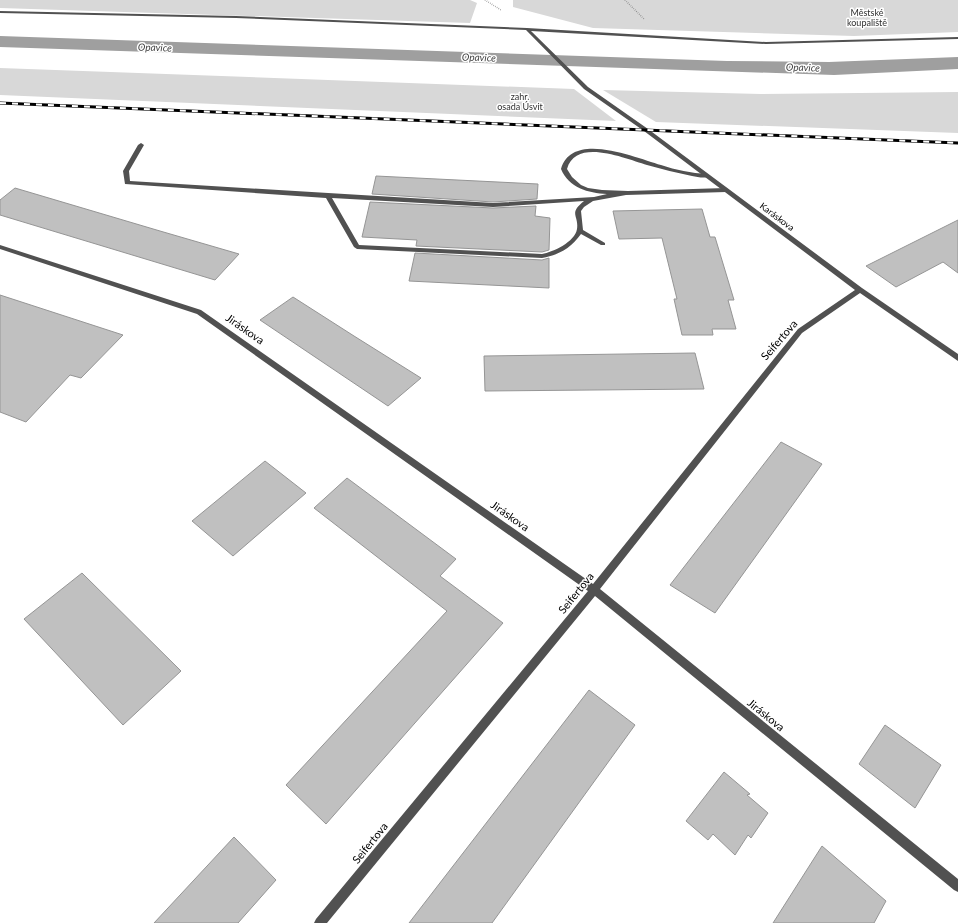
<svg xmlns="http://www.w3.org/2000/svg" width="958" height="923" font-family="Lato,sans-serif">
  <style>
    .green { fill: #d8d8d8 }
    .water { fill: #9f9f9f }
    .building { fill: #c0c0c0; stroke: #959595 }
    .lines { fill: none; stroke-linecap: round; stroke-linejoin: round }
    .path { stroke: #737373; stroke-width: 1.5; stroke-dasharray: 0.5 1.5; stroke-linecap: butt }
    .service { fill: #515151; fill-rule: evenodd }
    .minor { fill: #515151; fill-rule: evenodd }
    .rail-casing { stroke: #000; stroke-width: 3 }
    .rail { stroke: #fff; stroke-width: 2; stroke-dasharray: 6; stroke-linecap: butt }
    .labels { text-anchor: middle; stroke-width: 3; stroke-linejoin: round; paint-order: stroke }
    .far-park-label { font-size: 9px; fill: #2f2f2f; stroke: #fff }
    .far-street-label { font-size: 9px; fill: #000; stroke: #fff }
    .far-water-label { font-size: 10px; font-style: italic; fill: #404040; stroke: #fff }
    .street-label { font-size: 11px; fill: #000; stroke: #fff }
  </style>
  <rect width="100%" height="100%" fill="#fff"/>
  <!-- green -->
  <path class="green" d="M0,0H470L477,3L470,23L0,8Z
    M513,0H958V32L854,36L593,28L513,7Z
    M0,68L574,89L616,121L0,95Z
    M603,90L761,94L958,92V133L656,122Z"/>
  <!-- water -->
  <path class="water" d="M0,36L727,61L829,62L958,57V69L834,75L0,47Z"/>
  <!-- building -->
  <path class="building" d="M376,176L538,184L537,199L493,202L372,194Z
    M15,188L160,231L239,254L215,280L0,215V200Z
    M370,202L493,208L536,206L535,216L550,218L549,250L542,252L416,246L417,240L362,237Z
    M702,209L710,237H715L734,300H728L736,329H712L713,335H682L674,299H677L662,238L619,239L613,211Z
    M958,220V273L943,262L896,287L866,266Z
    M415,253L542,260L549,258V288L409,281Z
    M0,295L123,335L81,378L70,375L26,422L0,412Z
    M293,297L354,336L421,378L388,406L260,320Z
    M695,353L704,389L485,391L484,356Z
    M781,442L822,464L715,613L670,585Z
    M265,461L306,493L233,556L192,521Z
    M347,478L456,559L440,576L503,623L326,824L286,785L447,611L314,508Z
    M82,573L181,671L123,725L24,619Z
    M589,690L635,725L492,923H409Z
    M885,725L941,765L915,808L859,764Z
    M724,772L750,794L747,795L768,813L751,838L748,835L735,855L713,834L708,840L686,821Z
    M234,837L276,880L238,923H154Z
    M822,846L886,901L874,923H773Z"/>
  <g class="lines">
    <!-- path -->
    <path class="path" d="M485,0L501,10
      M625,0L644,19"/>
    <!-- service -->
    <path class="service" d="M141,143L144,145L129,171L130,181L493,203L594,197L607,194C588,193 569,188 561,169C572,130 636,158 661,165C676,170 691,173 707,174L710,176C705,179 698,177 692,176C677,173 662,169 647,165C626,159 576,137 567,169L572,177L581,185L588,188L602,190L628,191L726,188L729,190L726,192L626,195L593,201L584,207L581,211L583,230L605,243V245H601L581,234C571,248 559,255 542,258L357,249L354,247L326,198L125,184L123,171L138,145ZM332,198L493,207L584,201C568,214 579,215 577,229C575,242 553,252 542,254L359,245Z"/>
    <!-- minor -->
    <path class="minor" d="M0,11L236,16L527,28L766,42L958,37V39L766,44L531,31L588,87L648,129L862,288L958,354V361L860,293L802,333L600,589L958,879V892L954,890L595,596L327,923H314L316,919L588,591L197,314L0,249V245L201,310L593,584L798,329L855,290L644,131L584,89L526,30L236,18L0,13Z"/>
    <defs>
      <path id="rail" d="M0,103L958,143"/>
    </defs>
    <!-- rail casing -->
    <use href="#rail" class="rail-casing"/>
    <!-- rail -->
    <use href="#rail" class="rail"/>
  </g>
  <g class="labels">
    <!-- far-park labels -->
    <g class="far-park-label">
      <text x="867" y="16">Městské<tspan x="867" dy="10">koupaliště</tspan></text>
      <text x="520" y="100">zahr.<tspan x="520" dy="10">osada Úsvit</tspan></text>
    </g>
    <!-- far-street labels -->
    <g class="far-street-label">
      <text transform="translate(777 217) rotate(37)" y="3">Karáskova</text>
    </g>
    <!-- far-water labels -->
    <g class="far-water-label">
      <text transform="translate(155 47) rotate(2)" y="4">Opavice</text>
      <text transform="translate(479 57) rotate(2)" y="4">Opavice</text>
      <text transform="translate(803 67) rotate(2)" y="4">Opavice</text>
    </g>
    <!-- street labels -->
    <g class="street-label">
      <text transform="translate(245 329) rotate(35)" y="4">Jiráskova</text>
      <text transform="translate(779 340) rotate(-49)" y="4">Seifertova</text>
      <text transform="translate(510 516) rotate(35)" y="4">Jiráskova</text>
      <text transform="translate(576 593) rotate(-51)" y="4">Seifertova</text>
      <text transform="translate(766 715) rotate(39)" y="4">Jiráskova</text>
      <text transform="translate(370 843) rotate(-51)" y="4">Seifertova</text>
    </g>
  </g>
</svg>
